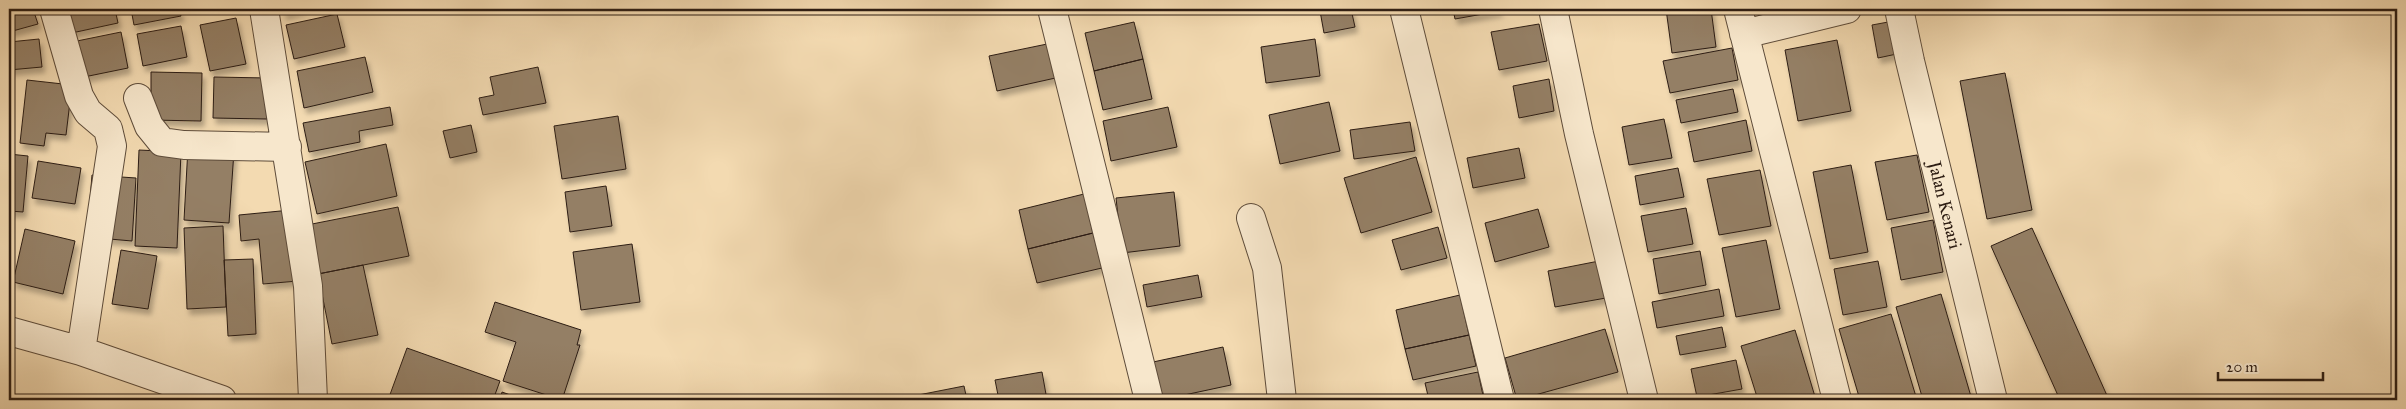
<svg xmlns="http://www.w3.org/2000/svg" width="2406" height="409" font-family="'IM FELL Great Primer',serif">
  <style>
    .building { fill: #947f65; stroke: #2d1d13; filter: url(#shadow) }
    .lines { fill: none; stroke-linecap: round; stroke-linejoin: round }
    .street-casing { stroke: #5e4c3a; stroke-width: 30 }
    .street { stroke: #f7e7cc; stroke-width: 28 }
    .labels { text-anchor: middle; stroke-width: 5; stroke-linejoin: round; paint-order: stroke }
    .street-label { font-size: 18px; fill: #2d1d13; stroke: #f7e7cc }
  </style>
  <defs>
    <filter id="shadow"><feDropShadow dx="3" dy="5.5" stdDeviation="2.5" flood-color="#0004"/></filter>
  </defs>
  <rect width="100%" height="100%" fill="#f3dab1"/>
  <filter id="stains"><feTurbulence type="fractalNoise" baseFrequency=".004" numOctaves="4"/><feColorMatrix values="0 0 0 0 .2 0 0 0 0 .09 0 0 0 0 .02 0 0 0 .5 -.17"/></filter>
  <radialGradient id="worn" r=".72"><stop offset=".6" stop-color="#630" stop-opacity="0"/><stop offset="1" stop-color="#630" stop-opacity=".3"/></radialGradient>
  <!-- building -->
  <path class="building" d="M9,9H33L38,24L9,32Z
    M61,9H115L118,23L67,34Z
    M131,9H179L181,16L134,25Z
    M283,9H304L284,14Z
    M1332,9H1351L1355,27L1324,33L1320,11Z
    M1453,9H1499L1500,11L1455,19Z
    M1666,9H1711L1716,47L1672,53Z
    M337,14L345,47L294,59L286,25Z
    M236,18L246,64L210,71L200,25Z
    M1899,20L1906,52L1878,58L1872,25Z
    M1134,22L1143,59L1094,71L1085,33Z
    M1539,24L1547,61L1499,70L1491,32Z
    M181,26L187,57L143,66L137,34Z
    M121,32L128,68L79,78L72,42Z
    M39,39L42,67L9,70V42Z
    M1315,39L1320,76L1266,83L1261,47Z
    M1837,40L1851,111L1798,121L1785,50Z
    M1052,43L1060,77L997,91L989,56Z
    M1732,48L1738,80L1670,93L1663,61Z
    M365,57L373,92L304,108L297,71Z
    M1143,59L1152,99L1103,110L1094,71Z
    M538,67L546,103L483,115L479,98L494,95L490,77Z
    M151,72L202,73L201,121L151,120Z
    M2005,73L2032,210L1987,219L1960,81Z
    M214,77L268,78L267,119L213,118Z
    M1549,79L1554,111L1519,118L1513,86Z
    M27,80L72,85L66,135L46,133L44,146L20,143Z
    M1733,89L1738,112L1681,123L1676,100Z
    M1329,102L1340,151L1280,164L1269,115Z
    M390,107L393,125L359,131L360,142L309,152L303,123Z
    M1168,107L1177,147L1111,161L1103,121Z
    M618,116L626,169L562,179L554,126Z
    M1664,119L1672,158L1629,165L1622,127Z
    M1746,120L1752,151L1694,162L1688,132Z
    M1410,122L1415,151L1354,159L1350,130Z
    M471,125L477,152L450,158L443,131Z
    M386,144L397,196L317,214L305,162Z
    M188,147L234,151L229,223L184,220Z
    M1519,148L1525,178L1473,188L1467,158Z
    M139,150L181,152L177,248L135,246Z
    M9,154L28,156L23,212L9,211Z
    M1917,155L1929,212L1887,220L1875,162Z
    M1416,157L1432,212L1361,233L1344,178Z
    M38,161L81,168L75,204L32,198Z
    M1851,165L1868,252L1830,259L1813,172Z
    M1678,168L1684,197L1640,205L1635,176Z
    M1760,170L1771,226L1719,235L1707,179Z
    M92,175L136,178L132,241L87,237Z
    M606,186L612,226L570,232L565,192Z
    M1174,192L1180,246L1122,253L1116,198Z
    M1084,194L1093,233L1028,249L1019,210Z
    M398,207L409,256L318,274L307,225Z
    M1686,208L1693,244L1648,252L1641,216Z
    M1538,209L1549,247L1495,262L1485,223Z
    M291,210L298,281L263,284L259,239L241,241L239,215Z
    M1933,220L1943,272L1901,280L1891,228Z
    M223,226L226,307L187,309L184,228Z
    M1438,227L1447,258L1401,270L1392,240Z
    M2032,228L2109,400H2060L1991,246Z
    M25,229L75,241L63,294L13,282Z
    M1093,233L1102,268L1037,283L1028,249Z
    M1766,240L1780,309L1736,317L1722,248Z
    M632,244L640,302L581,310L573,252Z
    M121,250L157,256L148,309L112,304Z
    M1700,251L1706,285L1659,294L1653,259Z
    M253,259L256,334L228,336L224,260Z
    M1599,261L1606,298L1555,307L1548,271Z
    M1878,261L1887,307L1843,315L1834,269Z
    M363,265L378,335L332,344L318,274Z
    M1198,275L1202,297L1147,307L1143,285Z
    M1719,289L1724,316L1657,328L1652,302Z
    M1941,294L1972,400H1923L1896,307Z
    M1460,295L1469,335L1405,349L1396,310Z
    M495,302L581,330L577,345H580L562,400L503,381L516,342L485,332Z
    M1891,314L1917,400H1860L1839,329Z
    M1722,327L1726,347L1680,355L1676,336Z
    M1605,329L1618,372L1517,400L1505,358Z
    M1795,330L1816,400H1758L1741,346Z
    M1469,335L1476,366L1413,380L1405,349Z
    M1223,347L1231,385L1161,400L1153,362Z
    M407,348L500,381L493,400H388Z
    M1736,360L1742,389L1697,397L1691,369Z
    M1042,372L1047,400H999L995,380Z
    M1478,372L1484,400H1429L1425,383Z
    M964,386L967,400H898V399Z
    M502,392L524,400H500Z
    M1129,396L1130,400H1113Z
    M1740,397L1741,400H1721Z"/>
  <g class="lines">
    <defs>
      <path id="street" d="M54,9L79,96L88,112L108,129L112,146L81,351
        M264,9L308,286L313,400
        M1052,9L1149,400
        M1404,9L1500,400
        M1553,9L1579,134L1644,400
        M1738,9L1837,400
        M1899,9L1910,61L1993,400
        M1744,34L1847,9
        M138,98L149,126L162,142L184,145L287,147
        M1251,218L1267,268L1282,400
        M9,331L81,351L222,400"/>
    </defs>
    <!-- street casing -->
    <use href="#street" class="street-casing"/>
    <!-- street -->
    <use href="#street" class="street"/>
  </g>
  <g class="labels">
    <!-- street labels -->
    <g class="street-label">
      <text transform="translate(1945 205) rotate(76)" y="6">Jalan Kenari</text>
    </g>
  </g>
  <!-- margin -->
  <rect width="2406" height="409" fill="none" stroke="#f3dab1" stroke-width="30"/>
  <rect x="10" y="10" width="2386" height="389" fill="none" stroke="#2d1d13" stroke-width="2.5"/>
  <rect x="15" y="15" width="2376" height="379" fill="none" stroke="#2d1d13"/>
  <!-- scale -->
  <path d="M2218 372v8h105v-8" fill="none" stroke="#2d1d13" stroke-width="2.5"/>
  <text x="2226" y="372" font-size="15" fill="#2d1d13" stroke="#f7e7cc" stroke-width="4" paint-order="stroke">20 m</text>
  <rect width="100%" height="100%" filter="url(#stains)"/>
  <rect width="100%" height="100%" fill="url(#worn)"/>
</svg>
